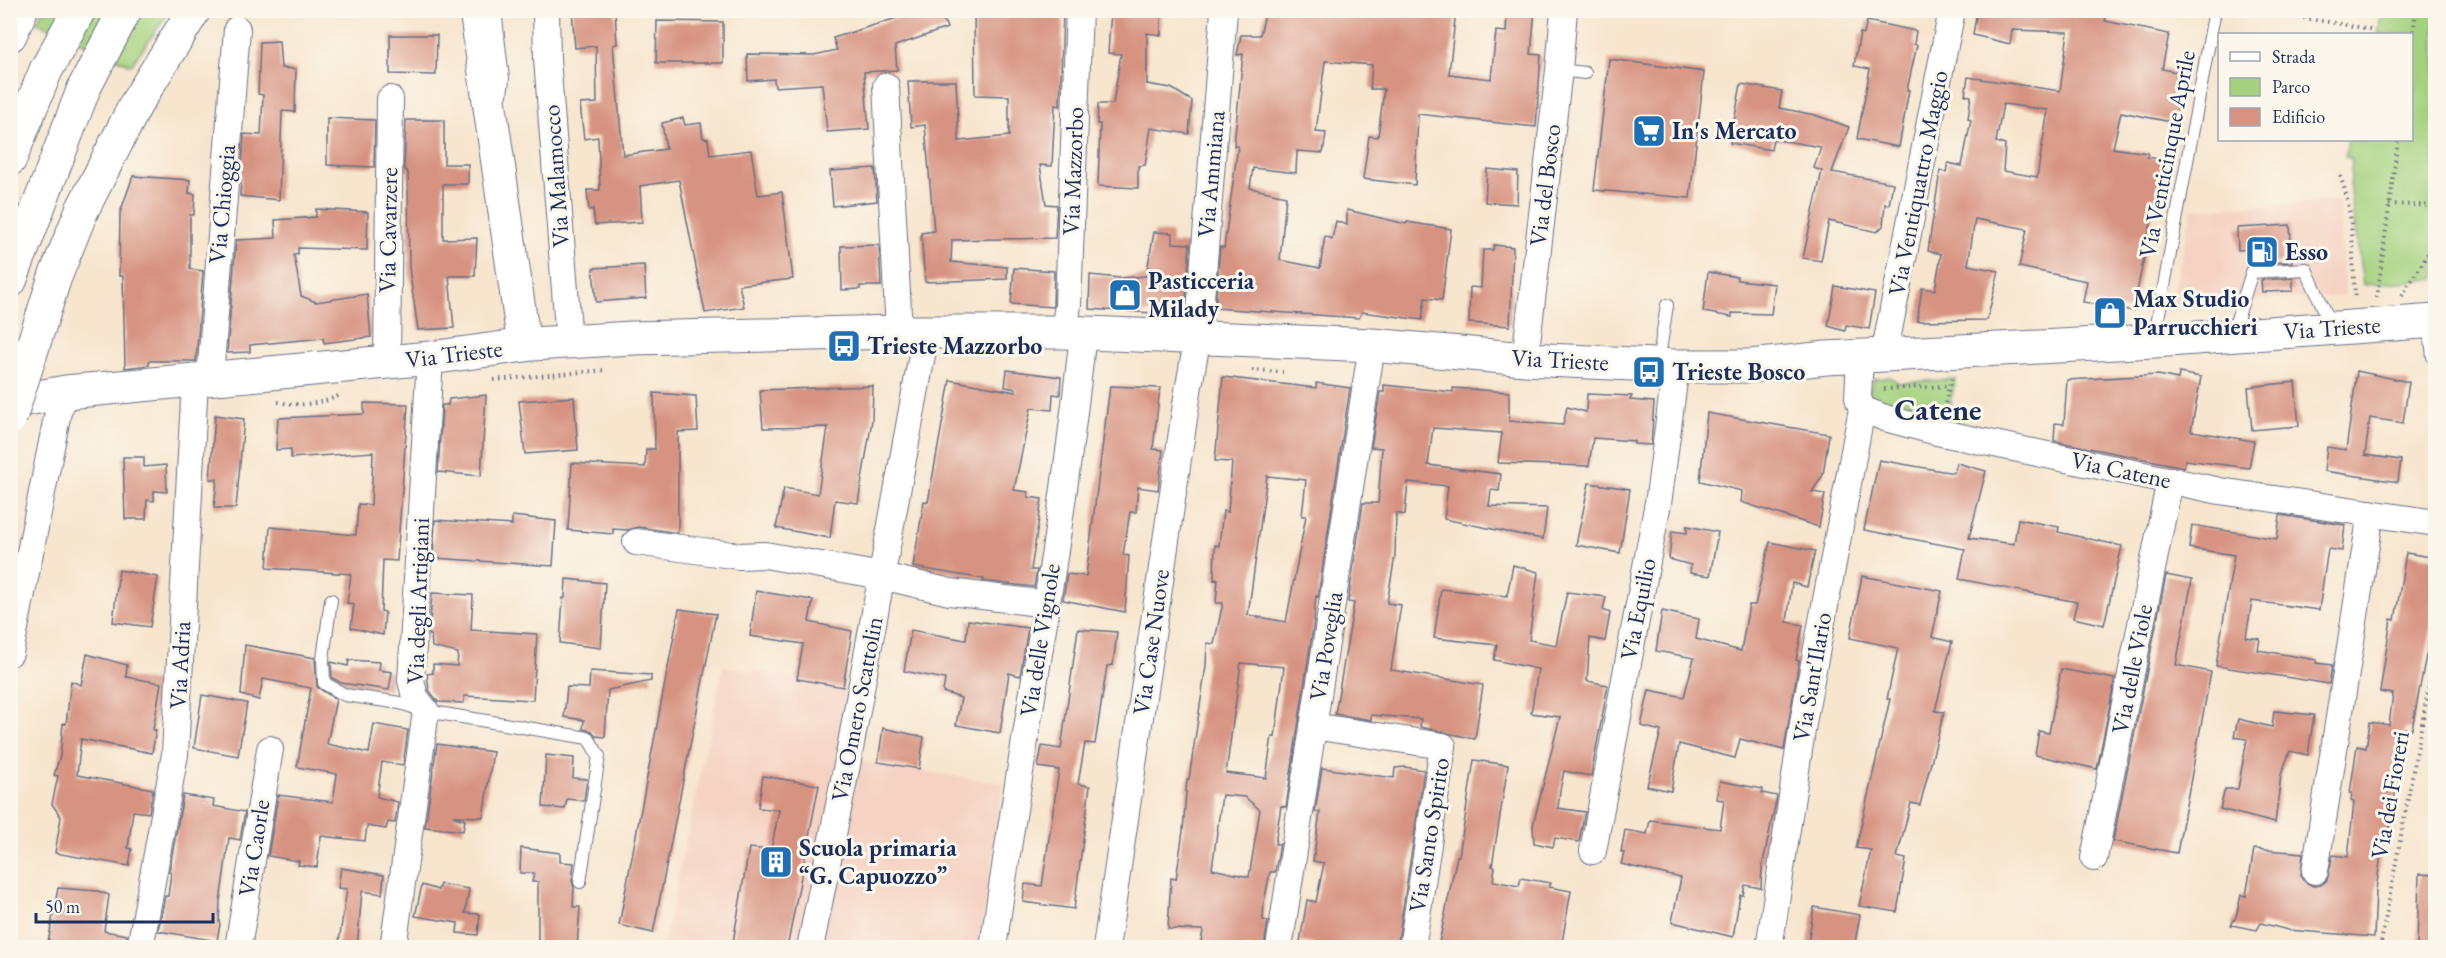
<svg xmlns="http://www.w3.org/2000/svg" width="2446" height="958" font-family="'EB Garamond',serif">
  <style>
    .built { fill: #f5d2c2 }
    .green { fill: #a5d27f; stroke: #60806e; stroke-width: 1.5 }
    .building { fill: #d79381; fill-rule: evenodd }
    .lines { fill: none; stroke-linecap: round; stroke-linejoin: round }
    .lane-casing { stroke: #686f85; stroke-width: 14 }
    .street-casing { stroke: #686f85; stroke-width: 28 }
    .secondary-casing { stroke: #686f85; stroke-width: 35 }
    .highway-casing { stroke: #686f85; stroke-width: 35 }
    .path { stroke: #686f85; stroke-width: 4; stroke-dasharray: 1.5 4.5; stroke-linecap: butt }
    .lane { stroke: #fff; stroke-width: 12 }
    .street { stroke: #fff; stroke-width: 26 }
    .secondary { stroke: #fff; stroke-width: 33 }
    .highway { stroke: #fff; stroke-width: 33 }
    .highway-bridge-casing { stroke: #686f85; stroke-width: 35; stroke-linecap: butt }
    .highway-bridge { stroke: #fff; stroke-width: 33 }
    .labels { text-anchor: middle; stroke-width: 6; stroke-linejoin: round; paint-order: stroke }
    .poi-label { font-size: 24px; font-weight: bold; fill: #1b2f5e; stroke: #fbf7ec; text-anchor: start }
    .street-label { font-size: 24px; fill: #1b2f5e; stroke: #fbf7ec }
    .district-label { font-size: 30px; font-weight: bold; fill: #1b2f5e; stroke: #fbf7ec }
  </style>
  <rect width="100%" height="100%" fill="#fbf7ec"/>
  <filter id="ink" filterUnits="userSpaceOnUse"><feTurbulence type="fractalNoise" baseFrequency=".0167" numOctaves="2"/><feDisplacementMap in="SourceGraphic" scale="12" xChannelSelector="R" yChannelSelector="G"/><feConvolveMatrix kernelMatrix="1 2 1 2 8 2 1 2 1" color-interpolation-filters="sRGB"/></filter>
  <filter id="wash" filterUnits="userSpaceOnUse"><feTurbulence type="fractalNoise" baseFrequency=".008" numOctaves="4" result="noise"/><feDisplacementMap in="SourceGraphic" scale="24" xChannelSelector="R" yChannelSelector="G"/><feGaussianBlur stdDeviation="1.35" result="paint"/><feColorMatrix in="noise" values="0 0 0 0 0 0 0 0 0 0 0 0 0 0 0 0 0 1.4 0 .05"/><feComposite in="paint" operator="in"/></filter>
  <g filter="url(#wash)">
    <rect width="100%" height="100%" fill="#f7e5ce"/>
    <!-- built -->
    <path class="built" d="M2338,201L2345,296L2171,304L2192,209Z
      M723,666L850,688L837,758L1004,784L979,947L663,948Z"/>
    <!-- green -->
    <path class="green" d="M42,11H170L131,65L37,22Z
      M2382,11H2435V279L2363,285L2350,190L2352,159L2345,156L2348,140H2412V34H2378Z
      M1890,377L1899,383L1955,379L1947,426L1930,422L1942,407L1912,400L1899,416L1875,409L1869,394L1873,379Z"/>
    <g id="blocks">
      <!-- building -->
      <path class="building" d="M572,10H615L617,44L613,45L623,155L666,149L662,123L683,118L685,125L701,123L703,138L708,139L710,155L751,150L758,195L782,192L793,279L739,285L744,307L705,313L679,180L640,186L642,222L595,225L593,209L589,210L587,190H600L598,137L584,139L580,104L597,103L596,46L575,48Z
        M922,10H940L947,28L895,46L897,70L864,72L869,129L827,132L822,84L775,87L774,79L748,81L747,54L814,55L837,50L833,38Z
        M974,10L1063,13L1060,106L1055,105L1052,166L1040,165L1046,204L1057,205L1055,238L952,240L951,262L1007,267V279L925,282L921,233L934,231L925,125L911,127L908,81H956L959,141L1009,136V96L975,95Z
        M1111,10H1161V35L1147,33V84L1171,88L1192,101L1189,134L1151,128L1145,165L1138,166V188L1098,186L1100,124H1097L1098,104H1113L1121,54L1108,53Z
        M1266,10H1456L1449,74L1491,79L1496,31L1506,32L1507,10H1535L1531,54L1541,55L1536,127L1418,114L1415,185L1363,179L1369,136L1378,137L1384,89H1370L1372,65L1325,61L1316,132L1326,133L1323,153L1297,151L1296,173L1253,168L1250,188L1286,196L1280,260L1320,268L1325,236L1332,239L1336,221L1347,225V210L1406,224L1407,222L1451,229L1442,300L1425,298L1422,320L1362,312L1359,318L1215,308L1220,247L1224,248L1238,146H1234L1243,54L1237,55L1241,35H1260Z
        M1977,10H2059L2106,17L2105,21L2169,34L2162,69L2186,74L2176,123L2121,112L2113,148L2148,153L2147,157L2164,160L2133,311L2083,302L2087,281L2019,267L2027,229L1975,219L1968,265L1999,271L1987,320L1917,321L1922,288L1935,290L1941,254L1928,251L1940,171L1946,172L1948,163L1962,166L1971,120L1968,119L1971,96L1965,95L1968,77L2060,91L2068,32L2012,30L2010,44L1973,35ZM2003,104L2048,110L2037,177L2003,171L2005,145L1996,142Z
        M657,21L723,22V63H656Z
        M1867,21L1916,31L1914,44L1917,45L1907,90H1909L1899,147L1857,139L1870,69L1854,66L1860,33L1864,34Z
        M390,35H437L436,75L390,74Z
        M279,41L281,68L296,69L295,112L282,111L279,200L240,196L244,134L261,135L263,95L258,94L260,42Z
        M1609,59L1704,72L1690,198L1594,190Z
        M1741,84L1782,91L1779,108L1815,115L1849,127L1832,172L1893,183L1889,205L1885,204L1883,226L1877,232L1829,221L1821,261L1803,258L1822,171L1814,168L1821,147L1773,139L1771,150L1730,143Z
        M327,118L375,120L374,167L327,165Z
        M406,120H444V164H468V184H443V239L477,238L475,276H449L454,328L418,330L409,268L408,173L404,168Z
        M875,168L877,201L833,206L830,171Z
        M1487,169L1518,172L1517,204L1485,202Z
        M133,176L190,180L189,193L195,194L194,215H190V269L203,271L196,361H149V365L125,368L123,276H119L120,213Z
        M316,209L368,212L367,250L298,248V254L294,255L301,296L316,302L367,294L371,337L324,343L323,338L250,345V352L227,353L236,240L276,238L275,220L316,217Z
        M2290,225L2292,262L2261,263L2260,249L2238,250L2237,228Z
        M1154,232L1172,233V243L1190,244L1185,315L1089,309L1090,275L1120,278L1146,276Z
        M879,245L881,286H860V289L842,290L841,246Z
        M1494,245L1513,247L1510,326L1469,323L1470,287L1481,288L1483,250H1493Z
        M644,265L646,298L596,302L593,268Z
        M1014,268L1054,271L1053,307L1011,304Z
        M1708,272L1737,277V280L1775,284L1771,314L1732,313V317L1703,312Z
        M2293,278V291L2262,292L2261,280Z
        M1835,286L1875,293L1869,329L1846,325L1845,331L1828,326Z
        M1007,370L1061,377L1060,395L1053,394L1052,410L1031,408L1014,490L1028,492V497L1042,499L1031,570H1037L1034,587L983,581L984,579L913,567L924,501L928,502L950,380L1016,392V389L1005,387Z
        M2357,371L2409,382L2403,423L2370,418L2365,455L2401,460L2398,482L2324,471L2327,447L2346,450Z
        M2179,373L2201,377L2191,431L2254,441L2249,468L2185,460L2184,467L2054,441L2055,423L2064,424L2067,380L2158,375L2178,379Z
        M1223,377L1316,388V383L1350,388L1318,597L1316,596L1314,621L1286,807L1281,806L1275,844H1280L1275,872H1270L1264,902L1263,920L1268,921L1264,948H1200L1203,930L1168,929L1171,878L1176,879L1183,831L1187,779H1189L1206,666L1207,643L1214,644L1223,603H1216L1218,579L1214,580L1215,545L1219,546L1223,511L1228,512L1232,462L1215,461ZM1267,476L1306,480L1302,516H1306L1286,622L1248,615ZM1241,663L1284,667L1275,737L1272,736L1266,778L1226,773ZM1222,795L1245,797L1260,810L1249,877L1212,869Z
        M2295,382L2299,426L2252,430L2248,387Z
        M1384,385L1453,392V388L1509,392V421L1563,425L1567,407L1586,412L1587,394L1632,396L1630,400L1654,402L1651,445L1634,444V441L1593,438L1589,466L1498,463L1502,433L1433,428L1428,465L1501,474L1499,491L1491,490L1489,506L1547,508L1543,539L1502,531L1444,519L1448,486L1408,482L1405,515L1396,513L1395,556L1387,603L1401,605L1391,670L1483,685L1475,739L1420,727L1421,719L1371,715V720L1335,714L1354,603L1348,602L1363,503H1378L1382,448L1371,447L1380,392H1384Z
        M873,386L872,420L858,503L835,500L830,538L776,528L784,488L818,494L828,427L763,428L760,390Z
        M1110,386L1160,388L1153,449L1163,450L1158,490L1138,487L1136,512H1130L1123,555L1129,556L1125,612L1063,600L1067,574L1086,576Z
        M654,393L696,396L698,431L678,432V533L638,527L628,530L613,529V534L568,530L572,463L645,467L646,449H655Z
        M486,395L481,476L438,472L442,405H448L449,399Z
        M574,397L578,450L525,454L519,401Z
        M364,403L408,404L397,561L383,560L381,611L385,612L383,635L351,628L354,604L347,603L351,574L267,568L270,527L356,535L358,504L371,505L373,452L291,458V449L276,450L278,418L364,414Z
        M1707,413L1829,434L1823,475L1812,492L1825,494L1819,527L1741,502L1742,491L1700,481Z
        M215,415L244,419L236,508H214L217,479H210Z
        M123,457H144V467L166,465L167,492L154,491V501L147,500L146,519H125Z
        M1879,460L1954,473L1957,463L1986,471L1969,538L2014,544L2018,519L2059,527L2058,532L2122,546L2104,625L2073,618L2077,602L1959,579L1965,549L1864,530Z
        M1589,483L1630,489L1620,553L1576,545Z
        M2280,515L2345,525L2342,551L2328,549L2319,610L2252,601L2246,637L2260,639L2258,650L2317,660L2316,663L2332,665L2329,684L2216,666L2234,555L2189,548L2192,525L2277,539Z
        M512,516L556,521L553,566L433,558L435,520L512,525Z
        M1687,526L1718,532L1710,576L1690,573L1691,565L1669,559L1672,531L1687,533Z
        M1770,542L1815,551L1807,587L1792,583L1787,622L1803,625L1796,660L1799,661L1784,750L1740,739L1735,758L1679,744L1671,791L1647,786L1661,731L1641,726L1649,690L1684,697L1694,658L1656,651L1662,611L1699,619L1696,639L1741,651L1749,605H1755Z
        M2406,553L2436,558V603L2412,729L2405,728L2389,834L2384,833L2376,890L2374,937L2288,930L2261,923L2257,930L2231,925L2236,917L2241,895L2246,896L2254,849L2303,853L2301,876L2305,882L2313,886L2321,885L2327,880L2333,855L2348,857L2354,802L2351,801L2352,793H2350L2357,746L2366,748L2370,722L2389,725L2393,694L2380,692L2391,619L2395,620Z
        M1513,565L1538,572L1529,640L1556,645L1567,592L1606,597L1603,610L1610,613L1605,641L1590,638L1587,681L1608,685L1591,776L1564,771L1560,790L1558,808L1585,812L1579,842L1555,838L1553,847L1534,843L1533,825L1560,717L1531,713L1538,669L1494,660L1497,645L1434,638L1441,589L1507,596Z
        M119,570L158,577L150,627L113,622Z
        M2166,575L2192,580L2176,665L2211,672L2177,853L2113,841Z
        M1862,576L1942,591L1932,637L1952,642L1935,711L1944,712L1934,751L1920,805L1911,803L1897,857L1906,859L1897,912L1859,906L1871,850L1856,848L1890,699H1887L1898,648L1850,638Z
        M566,579L605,583L601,648L560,643L563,598H565Z
        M756,591L813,600L809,622L852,631L843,687L797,679L803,644L750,636Z
        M432,593L473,595L471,630L537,634L533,700L464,696V703L438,702L429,690L427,674L433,673V664L457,666L458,653L432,647L431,635H429Z
        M679,609L716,614L653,933L619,925Z
        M968,620L1028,628L1020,676L1009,673L1000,733L956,725L961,698L943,692L945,679L904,671L911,630L966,640Z
        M1078,629L1117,632L1113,665L1107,666L1095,744L1085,743L1078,784L1090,786L1074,909L1023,902L1025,884L1042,886L1059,770L1038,767L1042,746L1061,749Z
        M245,645L315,658L317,687L336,699L327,744L369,753L374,724L408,730L403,765L382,762L377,797L398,802L395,823L388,822L386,829L367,826L365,841L321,836L317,867L298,865L299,861L268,856L278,795L333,802L337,774L297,767L311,688L263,679L259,700L241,695Z
        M87,654L127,665L126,677L161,683L153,730H156L152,753L81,739L77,775L153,789L149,813L133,811L128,848L132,849L129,866L55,853L61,817L52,804L58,776L54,775L60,756L63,723L66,724L71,681L81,685Z
        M349,660L380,662L379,670L392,672L389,690L341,683L332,678L331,662L348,666Z
        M2061,669L2115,679L2097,769L2035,755L2039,731L2049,733Z
        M590,671L651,675V681L608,690L605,737L596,736L592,731L583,729L584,720L564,717L567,687L589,688Z
        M202,695L247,703L238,756L194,748Z
        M2274,711L2314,715L2308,755L2290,751L2281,775L2275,823L2220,809L2225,789H2238L2247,739L2234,737L2238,719L2272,727Z
        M883,728L924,737L919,769L878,762Z
        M437,744L493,752L483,817L453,816L465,820L463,831L425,827Z
        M546,755L574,758L573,778L587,779L584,801L567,799L565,809L543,807Z
        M1474,760L1508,765L1492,866L1495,867L1493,881L1519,886L1521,878L1551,883L1549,887L1571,891L1561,948H1438L1457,856H1459Z
        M1405,767L1424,770L1397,948H1334L1300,942L1307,900L1316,902L1324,863L1313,861L1320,812H1315L1322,768L1394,778L1395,768Z
        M763,776L819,785L787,948H732L749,848L771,850L779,810L758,808Z
        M1720,781L1763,789L1762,793L1777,796L1762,867L1761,888L1745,885L1743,895H1740L1733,937L1672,922L1681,878L1621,864L1624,853L1621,852L1625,830L1647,834L1650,820L1720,829L1724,800L1716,799Z
        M183,795L214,800L213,806L245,812L240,840L229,838L220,902L219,922L220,924L217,941L158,931L165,896H168L171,873L169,872Z
        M521,848L560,853V862L574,863L572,881L574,888L573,907H580L577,948H538V882H532L534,873H520Z
        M341,868L384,875L382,894L362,891L357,948H338L347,889L338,888Z
        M2419,874L2436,875V948H2417Z
        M440,884L469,889L465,913L480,914L478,935L457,933L458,923L415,916L422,885L438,890Z
        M58,888L98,891L109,895L104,931L127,935L125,948H47Z
        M1814,907L1860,915L1854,948H1807Z"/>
    </g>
  </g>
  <g filter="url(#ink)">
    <use href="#blocks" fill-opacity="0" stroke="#686f85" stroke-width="1.5"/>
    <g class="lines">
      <defs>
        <path id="lane" d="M495,10L503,79L501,95
          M1559,70L1585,73
          M2429,323L2433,357L2436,358
          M2233,332L2252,272L2306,269L2332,327
          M2154,340L2215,10
          M1658,364L1667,305
          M331,600L323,659L324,683L345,695L400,703L426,711L588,738L599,756L580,882"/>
        <path id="street" d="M546,10L547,59L569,342
          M886,86L899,332
          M1064,332L1068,305L1079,10
          M1884,355L1952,10
          M1860,357L1858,398L1862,409L1885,418L1937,432L2220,491L2436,523
          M1525,359L1559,70L1564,10
          M387,362L390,99
          M210,378L237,29
          M636,542L739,556L765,555L882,576L950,592L1047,604
          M10,653L58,412L66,392
          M1313,726L1443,746L1412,948
          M1593,851L1659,497L1676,366
          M2094,858L2170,480
          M2315,871L2371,513
          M140,948L175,754L195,380
          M238,948L270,749
          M393,948L426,711L415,697L411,680L430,358
          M810,948L848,760L926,333
          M993,948C1022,743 1062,539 1083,333
          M1106,948L1188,391L1198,336L1224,11
          M1279,948L1372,345
          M1769,948L1804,717L1862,409"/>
        <path id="secondary" d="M10,402L66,392L430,358L532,344L632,338L899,332H1064L1372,345L1525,359L1676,366H1751L1826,358L2154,341L2436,321"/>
        <path id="highway" d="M476,10L524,345
          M10,35L21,10
          M10,159L46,70L79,10
          M82,210L136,104L194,10
          M10,281L84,88L125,10"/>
      </defs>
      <!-- lane casing -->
      <use href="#lane" class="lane-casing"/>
      <!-- street casing -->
      <use href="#street" class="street-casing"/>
      <!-- secondary casing -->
      <use href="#secondary" class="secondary-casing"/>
      <!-- highway casing -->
      <use href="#highway" class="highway-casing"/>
      <!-- path -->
      <path class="path" d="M2256,10L2370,29
        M2412,43L2416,10
        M2340,176C2355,213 2352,259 2355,298
        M2389,204L2436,206
        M2402,296L2429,252L2436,249
        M2377,298L2398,140
        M1252,370L1283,372
        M494,380L606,370
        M1884,389L1949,386L1952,379
        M278,402C299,406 321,405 340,395
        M1944,409L1949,386
        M2380,948L2436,648"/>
      <!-- lane -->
      <use href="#lane" class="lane"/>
      <!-- street -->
      <use href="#street" class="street"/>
      <!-- secondary -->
      <use href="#secondary" class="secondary"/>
      <!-- highway -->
      <use href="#highway" class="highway"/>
      <defs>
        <path id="highway-bridge" d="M10,418L55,277L82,210"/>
      </defs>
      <!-- highway-bridge casing -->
      <use href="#highway-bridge" class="highway-bridge-casing"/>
      <!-- highway-bridge -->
      <use href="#highway-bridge" class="highway-bridge"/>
    </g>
  </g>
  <!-- icons -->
  <defs>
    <symbol id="supermarket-square" viewBox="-11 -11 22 22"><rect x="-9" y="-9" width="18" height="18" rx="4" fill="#1f6fb2" stroke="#fbf7ec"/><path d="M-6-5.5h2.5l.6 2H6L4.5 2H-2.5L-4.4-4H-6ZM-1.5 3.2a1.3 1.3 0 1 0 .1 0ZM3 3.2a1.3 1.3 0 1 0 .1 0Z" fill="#fff"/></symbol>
    <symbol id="fuel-square" viewBox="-11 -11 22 22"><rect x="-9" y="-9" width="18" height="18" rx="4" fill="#1f6fb2" stroke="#fbf7ec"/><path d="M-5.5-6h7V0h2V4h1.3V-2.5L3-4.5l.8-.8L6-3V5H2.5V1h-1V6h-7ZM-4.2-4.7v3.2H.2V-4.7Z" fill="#fff"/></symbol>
    <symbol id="shop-square" viewBox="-11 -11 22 22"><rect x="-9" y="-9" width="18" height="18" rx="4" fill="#1f6fb2" stroke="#fbf7ec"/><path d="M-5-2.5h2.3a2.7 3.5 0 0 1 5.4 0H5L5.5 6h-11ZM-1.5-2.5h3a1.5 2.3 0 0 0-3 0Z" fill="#fff"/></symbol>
    <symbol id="bus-square" viewBox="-11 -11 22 22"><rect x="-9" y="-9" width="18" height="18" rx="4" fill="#1f6fb2" stroke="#fbf7ec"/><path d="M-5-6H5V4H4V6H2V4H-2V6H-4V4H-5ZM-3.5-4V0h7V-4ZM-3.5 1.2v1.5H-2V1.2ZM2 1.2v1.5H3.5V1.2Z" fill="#fff"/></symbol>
    <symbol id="building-square" viewBox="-11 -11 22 22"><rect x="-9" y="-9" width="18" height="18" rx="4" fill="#1f6fb2" stroke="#fbf7ec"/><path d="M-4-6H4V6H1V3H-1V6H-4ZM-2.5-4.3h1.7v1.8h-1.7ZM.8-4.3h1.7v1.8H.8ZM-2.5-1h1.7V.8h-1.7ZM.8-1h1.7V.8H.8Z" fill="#fff"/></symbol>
  </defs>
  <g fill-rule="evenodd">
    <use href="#supermarket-square" x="1630" y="112" width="38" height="38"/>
    <use href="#fuel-square" x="2243" y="233" width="38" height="38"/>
    <use href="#shop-square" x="1106" y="276" width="38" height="38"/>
    <use href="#shop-square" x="2091" y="294" width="38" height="38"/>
    <use href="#bus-square" x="825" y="327" width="38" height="38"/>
    <use href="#bus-square" x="1630" y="353" width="38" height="38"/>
    <use href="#building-square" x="757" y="843" width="38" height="38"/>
  </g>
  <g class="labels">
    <!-- poi labels -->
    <g class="poi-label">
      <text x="1672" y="139">In's Mercato</text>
      <text x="2285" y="260">Esso</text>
      <text x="1148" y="289">Pasticceria<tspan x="1148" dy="28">Milady</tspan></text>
      <text x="2133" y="307">Max Studio<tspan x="2133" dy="28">Parrucchieri</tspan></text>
      <text x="867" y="354">Trieste Mazzorbo</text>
      <text x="1672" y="380">Trieste Bosco</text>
      <text x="799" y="856">Scuola primaria<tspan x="799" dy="28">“G. Capuozzo”</tspan></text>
    </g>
    <!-- street labels -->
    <g class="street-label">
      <text transform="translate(2167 154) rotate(-79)" y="8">Via Venticinque Aprile</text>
      <text transform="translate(1073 171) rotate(-88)" y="8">Via Mazzorbo</text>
      <text transform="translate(1211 174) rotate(-85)" y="8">Via Ammiana</text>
      <text transform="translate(556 176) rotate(-94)" y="8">Via Malamocco</text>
      <text transform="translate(1918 183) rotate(-79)" y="8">Via Ventiquattro Maggio</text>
      <text transform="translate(1545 185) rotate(-83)" y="8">Via del Bosco</text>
      <text transform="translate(222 204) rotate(-85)" y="8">Via Chioggia</text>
      <text transform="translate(388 230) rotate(-89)" y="8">Via Cavarzere</text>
      <text transform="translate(2332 328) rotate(-4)" y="8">Via Trieste</text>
      <text transform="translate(454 354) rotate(-7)" y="8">Via Trieste</text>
      <text transform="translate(1560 360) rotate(3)" y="8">Via Trieste</text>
      <text transform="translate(2121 470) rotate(12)" y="8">Via Catene</text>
      <text transform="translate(418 601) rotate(-88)" y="8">Via degli Artigiani</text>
      <text transform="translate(1638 609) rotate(-79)" y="8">Via Equilio</text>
      <text transform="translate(1040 640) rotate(-81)" y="8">Via delle Vignole</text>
      <text transform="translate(1151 642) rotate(-82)" y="8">Via Case Nuove</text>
      <text transform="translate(1326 646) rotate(-81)" y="8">Via Poveglia</text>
      <text transform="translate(180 665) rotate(-87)" y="8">Via Adria</text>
      <text transform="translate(2132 669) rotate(-79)" y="8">Via delle Viole</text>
      <text transform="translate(1812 677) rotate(-80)" y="8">Via Sant'Ilario</text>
      <text transform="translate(857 709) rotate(-79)" y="8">Via Omero Scattolin</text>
      <text transform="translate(2390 795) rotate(-80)" y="8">Via dei Fioreri</text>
      <text transform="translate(1429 835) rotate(-81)" y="8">Via Santo Spirito</text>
      <text transform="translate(254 848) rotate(-81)" y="8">Via Caorle</text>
    </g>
    <!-- district labels -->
    <g class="district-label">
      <text x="1938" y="420">Catene</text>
    </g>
  </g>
  <!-- margin -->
  <rect width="2446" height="958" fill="none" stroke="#fbf7ec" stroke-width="36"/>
  <!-- legend -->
  <rect x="2218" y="33" width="195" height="108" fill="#fbf7ec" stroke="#a1a7b3" stroke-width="1.5"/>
  <rect x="2230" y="52" width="30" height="9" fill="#ffffff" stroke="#a1a7b3" stroke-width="1.5"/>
  <text x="2272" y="63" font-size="18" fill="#1b2f5e">Strada</text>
  <rect x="2230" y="78" width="30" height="18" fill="#a5d27f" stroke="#a1a7b3" stroke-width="1.5"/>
  <text x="2272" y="93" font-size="18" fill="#1b2f5e">Parco</text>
  <rect x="2230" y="108" width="30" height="18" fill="#d79381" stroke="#a1a7b3" stroke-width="1.5"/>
  <text x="2272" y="123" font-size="18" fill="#1b2f5e">Edificio</text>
  <!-- scale -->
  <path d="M36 913v9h177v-9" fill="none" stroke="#1b2f5e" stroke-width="3"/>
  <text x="45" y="913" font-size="18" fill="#1b2f5e" stroke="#fbf7ec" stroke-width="4.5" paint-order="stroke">50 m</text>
</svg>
